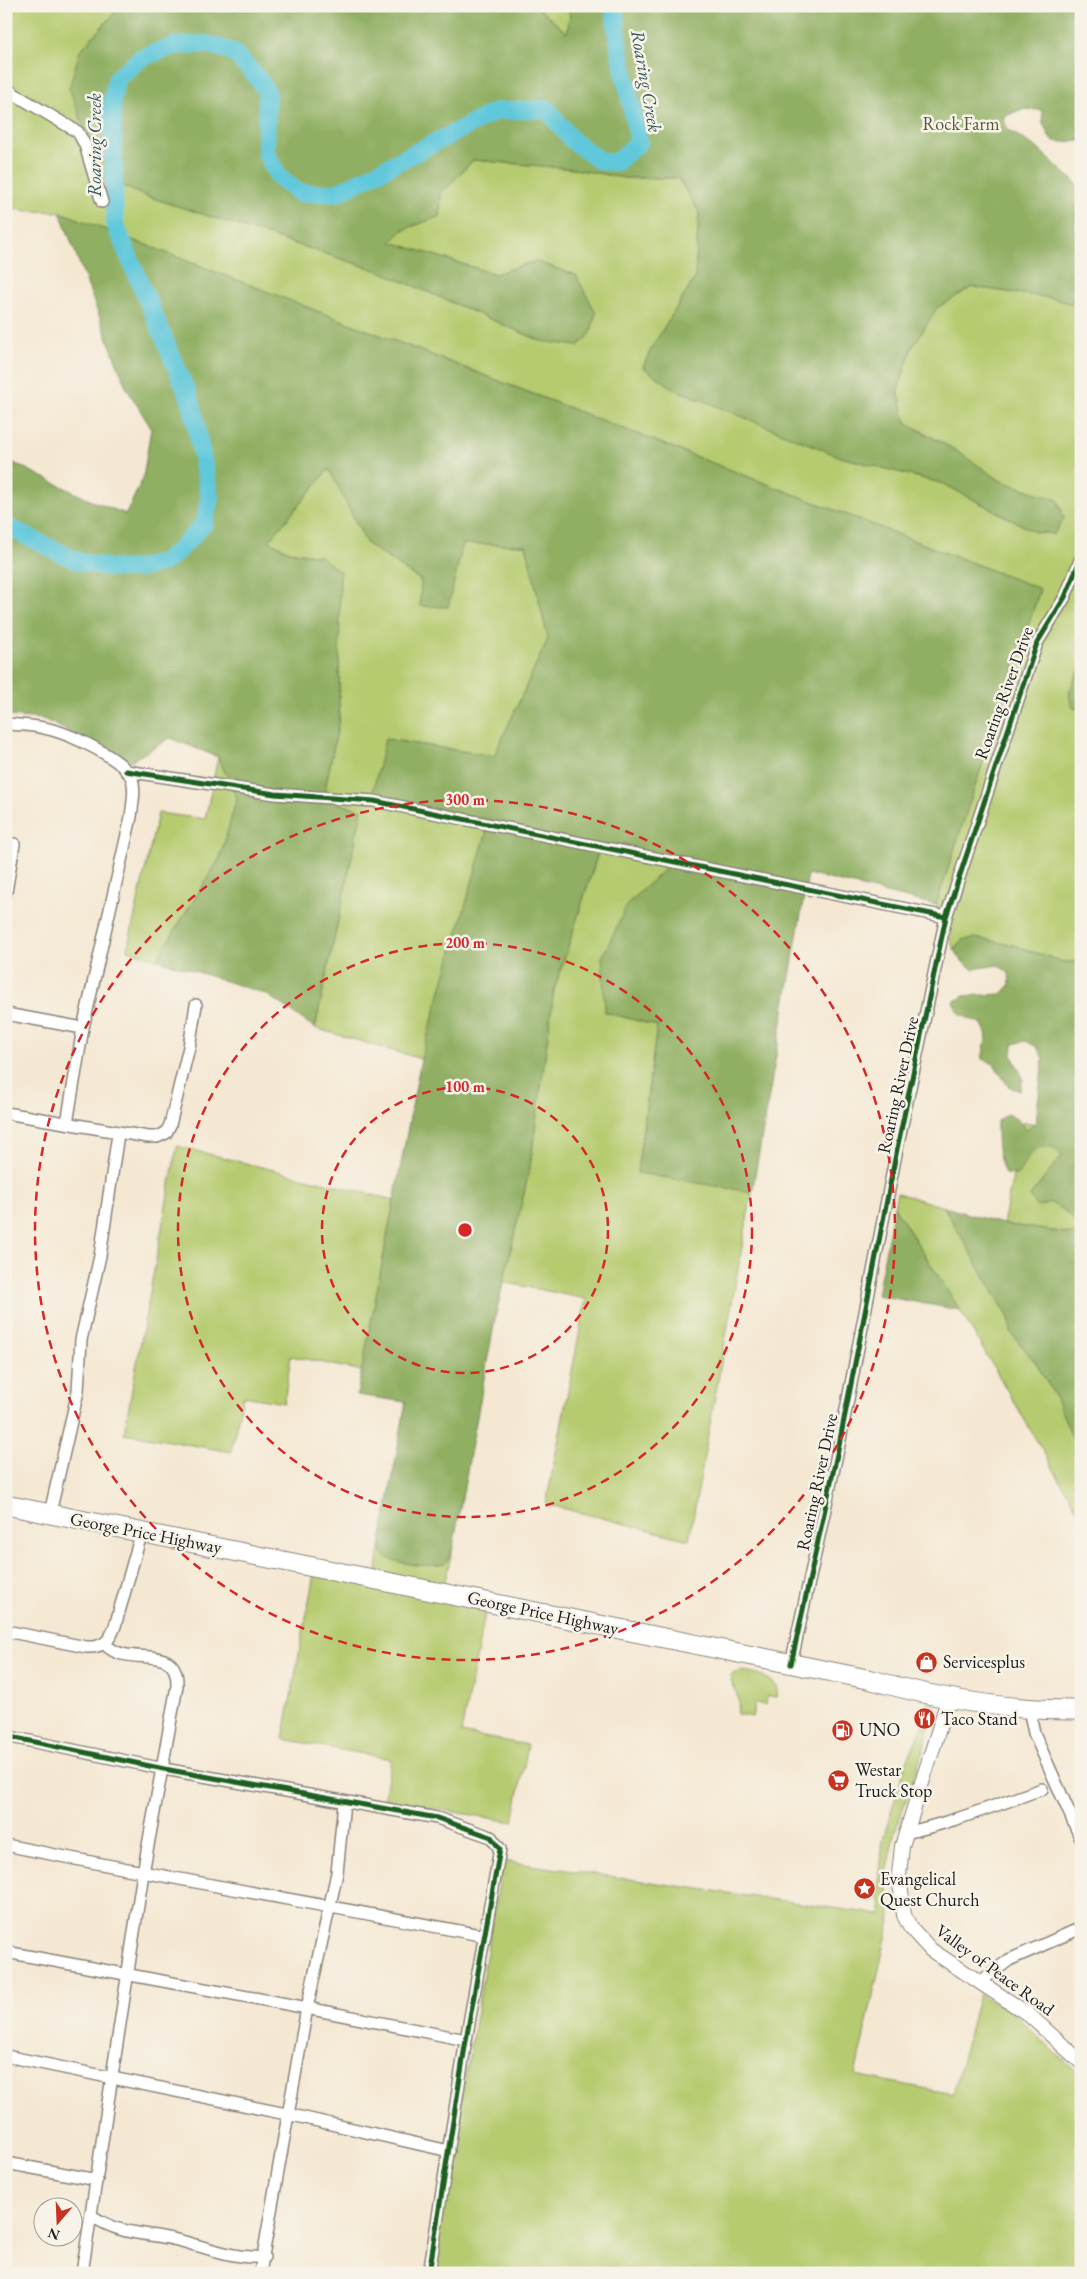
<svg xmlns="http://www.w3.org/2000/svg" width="1087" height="2279" font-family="'EB Garamond',serif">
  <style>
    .green { fill: #b6cb6f; stroke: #697446 }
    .forest { fill: #90af62; stroke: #56663f }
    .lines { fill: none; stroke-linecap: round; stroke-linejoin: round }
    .river { stroke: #5fc8db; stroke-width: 18 }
    .minor-casing { stroke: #888278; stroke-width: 14 }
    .tertiary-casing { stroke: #888278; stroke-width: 16 }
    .trunk-casing { stroke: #888278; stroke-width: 21 }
    .minor { stroke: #fff; stroke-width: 11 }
    .tertiary { stroke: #fff; stroke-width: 14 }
    .trunk { stroke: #fff; stroke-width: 19 }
    .cycleway-casing { stroke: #f7f3e8; stroke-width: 8 }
    .cycleway { stroke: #1b5e20; stroke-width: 5 }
    .ring { fill: none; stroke: #d62828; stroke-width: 2.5; stroke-dasharray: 9 6 }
    .labels { text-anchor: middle; stroke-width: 5; stroke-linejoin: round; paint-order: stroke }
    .park-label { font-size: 18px; fill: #525939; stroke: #f7f3e8 }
    .street-label { font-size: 18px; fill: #1c1c1c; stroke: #f7f3e8 }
    .poi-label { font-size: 18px; fill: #1c1c1c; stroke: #f7f3e8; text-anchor: start }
    .water-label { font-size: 19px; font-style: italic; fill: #33585f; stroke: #f7f3e8 }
    .centre { fill: #d62828; stroke: #f7f3e8; stroke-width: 2.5 }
    .ring-label { font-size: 15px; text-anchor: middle; font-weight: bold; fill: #d62828; stroke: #f7f3e8; stroke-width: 5; stroke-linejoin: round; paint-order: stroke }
  </style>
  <rect width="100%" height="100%" fill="#f7f3e8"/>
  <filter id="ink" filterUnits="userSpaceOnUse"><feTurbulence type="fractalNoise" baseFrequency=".02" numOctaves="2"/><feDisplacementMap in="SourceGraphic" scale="10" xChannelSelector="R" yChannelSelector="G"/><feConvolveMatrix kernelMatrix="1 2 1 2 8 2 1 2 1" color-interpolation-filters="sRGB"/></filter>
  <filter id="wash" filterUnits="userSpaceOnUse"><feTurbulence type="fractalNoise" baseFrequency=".0096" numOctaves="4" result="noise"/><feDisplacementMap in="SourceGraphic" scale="20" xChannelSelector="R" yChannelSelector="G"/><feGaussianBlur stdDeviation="1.12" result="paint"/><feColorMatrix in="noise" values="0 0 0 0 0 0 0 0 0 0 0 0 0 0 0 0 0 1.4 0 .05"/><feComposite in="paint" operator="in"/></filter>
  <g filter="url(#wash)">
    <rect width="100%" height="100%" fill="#f5e8d3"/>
    <!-- green -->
    <path class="green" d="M6,6H121L80,51L89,140L102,176L140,194L379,271L541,341L535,261L495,274L391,242L403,230L440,216L441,194L473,160L575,169L624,178H678L699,212L695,278L652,347L643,367L841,457L944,484L1035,532L1054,534L1058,500L1001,481L955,450L906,422L898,390L912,348L936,308L972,287L1052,298L1081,307V668L1073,681L1071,706L1081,711V962H1064L1013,945L962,940L954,949L936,905L1040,589L60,212L6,210Z
      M536,6H567L570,16L567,33Z
      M329,468L367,544L421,581L420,605L448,606L462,543L526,545L548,639L494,756L385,739L491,820L421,1059L315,1028L362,810L323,799L339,721V654L320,556L289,551L269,541Z
      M218,757L237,798L220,858L157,959L127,950L158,813L205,819Z
      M600,847L673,862L605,1012L657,1026L637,1172L752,1192L689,1540L546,1504L586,1299L503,1282L530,1167L554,990Z
      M1024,1122L1081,1130V1235L1003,1224Z
      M177,1146L394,1200L362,1371L291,1356L284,1403L243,1396L231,1452L124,1433Z
      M897,1193L944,1207L1081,1440V1516L960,1310L894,1207Z
      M380,1547L382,1553L446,1562L452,1552L444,1585L377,1571Z
      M314,1574L486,1609L461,1733L528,1745L513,1822L384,1800L391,1759L283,1739Z
      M742,1671C756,1672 770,1677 778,1688L776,1697L768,1696L765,1705L755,1703L752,1717L737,1714C742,1693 733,1693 730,1675Z
      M929,1699L935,1700L924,1748L894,1835L886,1873L891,1916L855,2075L953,2094L979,1994L1010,2011L1081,2076V2273H431L503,1861L882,1915L878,1893L883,1839L905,1766L926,1718Z"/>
    <!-- forest -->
    <path class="forest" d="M121,6H536L567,33L570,16L567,6H1081V141L1059,142L1051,140L1043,123L1042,110L1022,109L1003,117L1008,130L1036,147L1079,186L1075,229L1081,236V307L1052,298L972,287L937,308L912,348L898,390L906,423L955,450L1001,481L1058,500L1064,518L1054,534L1035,532L944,484L841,457L674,389L643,367L652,347L695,278L699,212L678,178H624L575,169L473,160L441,194L440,216L403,230L391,242L495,274L535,261L576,275L596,313L590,335L578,346L541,341L379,271L140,194L102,176L69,88L80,51Z
      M60,212L1040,589L936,905L808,874L752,1192L637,1173L657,1026L605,1012L602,958L628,903L672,862L600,847L554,990L530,1167L496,1314L452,1552C450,1555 448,1560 446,1562C437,1570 395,1563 386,1557C382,1554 382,1551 380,1547L406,1402L357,1395L421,1059L490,820L372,796L385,739L494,756L548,639L526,545L463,544L448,607L420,606L421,580L367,544L329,469L269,541L289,551L320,556L340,572L339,721L323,799L362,810L315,1028L266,994L157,959L220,858L237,798L218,757L170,738L131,761L43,719L6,716V459L92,501L126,514L143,478L151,428L126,387Z
      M1081,668V711L1071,706L1069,692Z
      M976,938L1013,945L1064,962H1081V1226L1062,1209L1051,1203L1037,1207L1030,1196L1062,1156L1053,1147C1030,1145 1028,1157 1018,1175L1005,1174C997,1156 997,1140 997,1121L1007,1114L1018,1120L1027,1130L1036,1122L1043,1058L1037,1047L1026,1041L1013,1044L1012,1056L1023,1078L1020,1091L1008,1086L994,1064L982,1059L987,1035L982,1024L959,1014L953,1002L964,996L1002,994L1010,985L1009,973L998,965L973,969L963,962L954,949L962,940Z
      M894,1207L960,1310L877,1295Z
      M944,1207L1003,1224L1081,1235V1458L1054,1394L1036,1363L1011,1333L1009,1318Z"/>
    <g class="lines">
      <!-- river -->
      <path class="river" d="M6,526L77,561L110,568L138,569L164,562L177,552L204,524L210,498L192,404L115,224L112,100L117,78L142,57L174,46L207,44L233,52L258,78L267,92L266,153L278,176L299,193H337L496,111L547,109L572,140L600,161L617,162L639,142L619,48L614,6"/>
    </g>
  </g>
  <g filter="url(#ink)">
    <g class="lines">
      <defs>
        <path id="minor" d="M6,89L78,132L85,145L102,202
          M6,724C19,725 32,725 44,728C66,732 124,758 132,779C136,790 132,806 131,817L83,1028L67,1123
          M126,771L275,794L374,801L946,917
          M6,892L14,844
          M6,1014L83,1028
          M6,1113L148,1137H157L166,1133L170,1125L189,1047L196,1005
          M50,1513L78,1391L81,1340L100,1256L118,1134
          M6,1631L86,1647C103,1648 110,1641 115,1626L142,1531
          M791,1664L839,1445L897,1149L946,917L1037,643L1065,597L1081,558
          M1029,1709L1034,1733L1081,1839
          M6,1736L164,1769L437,1818L491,1837L500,1849L466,2040L429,2273
          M905,1833C951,1823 996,1805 1042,1789
          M6,1845C165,1878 325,1905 485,1936
          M6,1952L297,2006L466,2040
          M980,1982L1009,1960L1081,1928
          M6,2056L296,2116L449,2151
          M6,2163L97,2180
          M92,2216C122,2236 145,2232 177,2240C205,2247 234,2259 264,2257
          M82,2273L143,1873L177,1686C179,1639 128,1670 105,1644
          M260,2273L307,2008L337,1873L344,1802"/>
        <path id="tertiary" d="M949,1697L902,1846L899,1875L904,1915L910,1927L931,1950L1028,2014L1081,2062"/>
        <path id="trunk" d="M6,1505L872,1680C939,1699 1011,1711 1081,1710"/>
      </defs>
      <!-- minor casing -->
      <use href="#minor" class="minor-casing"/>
      <!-- tertiary casing -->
      <use href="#tertiary" class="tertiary-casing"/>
      <!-- trunk casing -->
      <use href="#trunk" class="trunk-casing"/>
      <!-- minor -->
      <use href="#minor" class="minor"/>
      <!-- tertiary -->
      <use href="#tertiary" class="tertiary"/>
      <!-- trunk -->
      <use href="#trunk" class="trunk"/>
      <defs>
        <path id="cycleway" d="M126,771L275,794L374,801L946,917
          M791,1664L839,1445L897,1149L946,917L1037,643L1065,597L1081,558
          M6,1736L164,1769L437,1818L491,1837L500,1849L466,2040L429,2273"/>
      </defs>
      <!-- cycleway casing -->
      <use href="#cycleway" class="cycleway-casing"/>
      <!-- cycleway -->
      <use href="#cycleway" class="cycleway"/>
    </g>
  </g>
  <!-- distance rings -->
  <g class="ring">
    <circle cx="465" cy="1230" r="143"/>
    <circle cx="465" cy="1230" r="287"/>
    <circle cx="465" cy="1230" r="430"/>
  </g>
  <!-- icons -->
  <defs>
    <symbol id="shop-disc" viewBox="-11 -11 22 22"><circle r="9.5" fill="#c8321e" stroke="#f7f3e8"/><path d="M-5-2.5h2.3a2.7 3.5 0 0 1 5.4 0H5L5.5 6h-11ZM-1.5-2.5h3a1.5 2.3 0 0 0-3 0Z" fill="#fff"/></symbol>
    <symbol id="restaurant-disc" viewBox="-11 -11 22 22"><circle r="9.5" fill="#c8321e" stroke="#f7f3e8"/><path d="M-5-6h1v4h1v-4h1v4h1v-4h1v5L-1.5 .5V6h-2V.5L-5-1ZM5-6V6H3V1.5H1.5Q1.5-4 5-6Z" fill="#fff"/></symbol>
    <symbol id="fuel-disc" viewBox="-11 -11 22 22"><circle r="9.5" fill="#c8321e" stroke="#f7f3e8"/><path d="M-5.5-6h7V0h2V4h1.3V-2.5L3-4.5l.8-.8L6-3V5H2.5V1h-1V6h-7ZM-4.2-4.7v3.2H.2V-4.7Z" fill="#fff"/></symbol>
    <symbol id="supermarket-disc" viewBox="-11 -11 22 22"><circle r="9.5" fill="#c8321e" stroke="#f7f3e8"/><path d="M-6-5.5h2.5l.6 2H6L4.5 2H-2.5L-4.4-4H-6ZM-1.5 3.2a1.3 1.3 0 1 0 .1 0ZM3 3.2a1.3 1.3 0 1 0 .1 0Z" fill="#fff"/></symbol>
    <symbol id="sight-disc" viewBox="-11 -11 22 22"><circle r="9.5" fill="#c8321e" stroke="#f7f3e8"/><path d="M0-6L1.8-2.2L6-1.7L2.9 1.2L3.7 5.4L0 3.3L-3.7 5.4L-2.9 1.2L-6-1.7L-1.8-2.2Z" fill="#fff"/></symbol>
  </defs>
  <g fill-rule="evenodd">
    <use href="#shop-disc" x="914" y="1650" width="25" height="25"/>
    <use href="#restaurant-disc" x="912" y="1706" width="25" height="25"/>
    <use href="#fuel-disc" x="830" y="1718" width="25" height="25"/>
    <use href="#supermarket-disc" x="826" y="1768" width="25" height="25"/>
    <use href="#sight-disc" x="852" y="1876" width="25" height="25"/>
  </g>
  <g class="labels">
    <!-- park labels -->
    <g class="park-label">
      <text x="961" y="130">Rock Farm</text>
    </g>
    <!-- street labels -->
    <g class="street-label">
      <text transform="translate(1004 693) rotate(-70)" y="6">Roaring River Drive</text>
      <text transform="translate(898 1085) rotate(-78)" y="6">Roaring River Drive</text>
      <text transform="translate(817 1482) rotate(-78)" y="6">Roaring River Drive</text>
      <text transform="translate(146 1533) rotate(11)" y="6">George Price Highway</text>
      <text transform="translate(543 1613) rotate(12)" y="6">George Price Highway</text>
      <text transform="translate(995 1970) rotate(36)" y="6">Valley of Peace Road</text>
    </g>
    <!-- poi labels -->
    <g class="poi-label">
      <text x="943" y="1668">Servicesplus</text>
      <text x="941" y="1725">Taco Stand</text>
      <text x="859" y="1736">UNO</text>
      <text x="855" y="1776">Westar<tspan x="855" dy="21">Truck Stop</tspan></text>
      <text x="880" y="1885">Evangelical<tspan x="880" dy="21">Quest Church</tspan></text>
    </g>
    <!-- water labels -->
    <g class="water-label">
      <text transform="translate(647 81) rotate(80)" y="7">Roaring Creek</text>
      <text transform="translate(94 145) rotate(-90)" y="7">Roaring Creek</text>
    </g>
  </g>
  <circle cx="465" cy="1230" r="8" class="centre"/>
  <g class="ring-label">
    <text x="465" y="805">300 m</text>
    <text x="465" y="948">200 m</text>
    <text x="465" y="1092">100 m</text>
  </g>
  <!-- margin -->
  <rect width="1087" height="2279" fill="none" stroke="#f7f3e8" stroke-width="25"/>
  <!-- north arrow -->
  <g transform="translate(58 2222) rotate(199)"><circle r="24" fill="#f7f3e8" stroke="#9f9d96"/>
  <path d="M0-4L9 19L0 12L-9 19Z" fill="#c8321e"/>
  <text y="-8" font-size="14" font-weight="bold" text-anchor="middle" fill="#1c1c1c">N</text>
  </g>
</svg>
